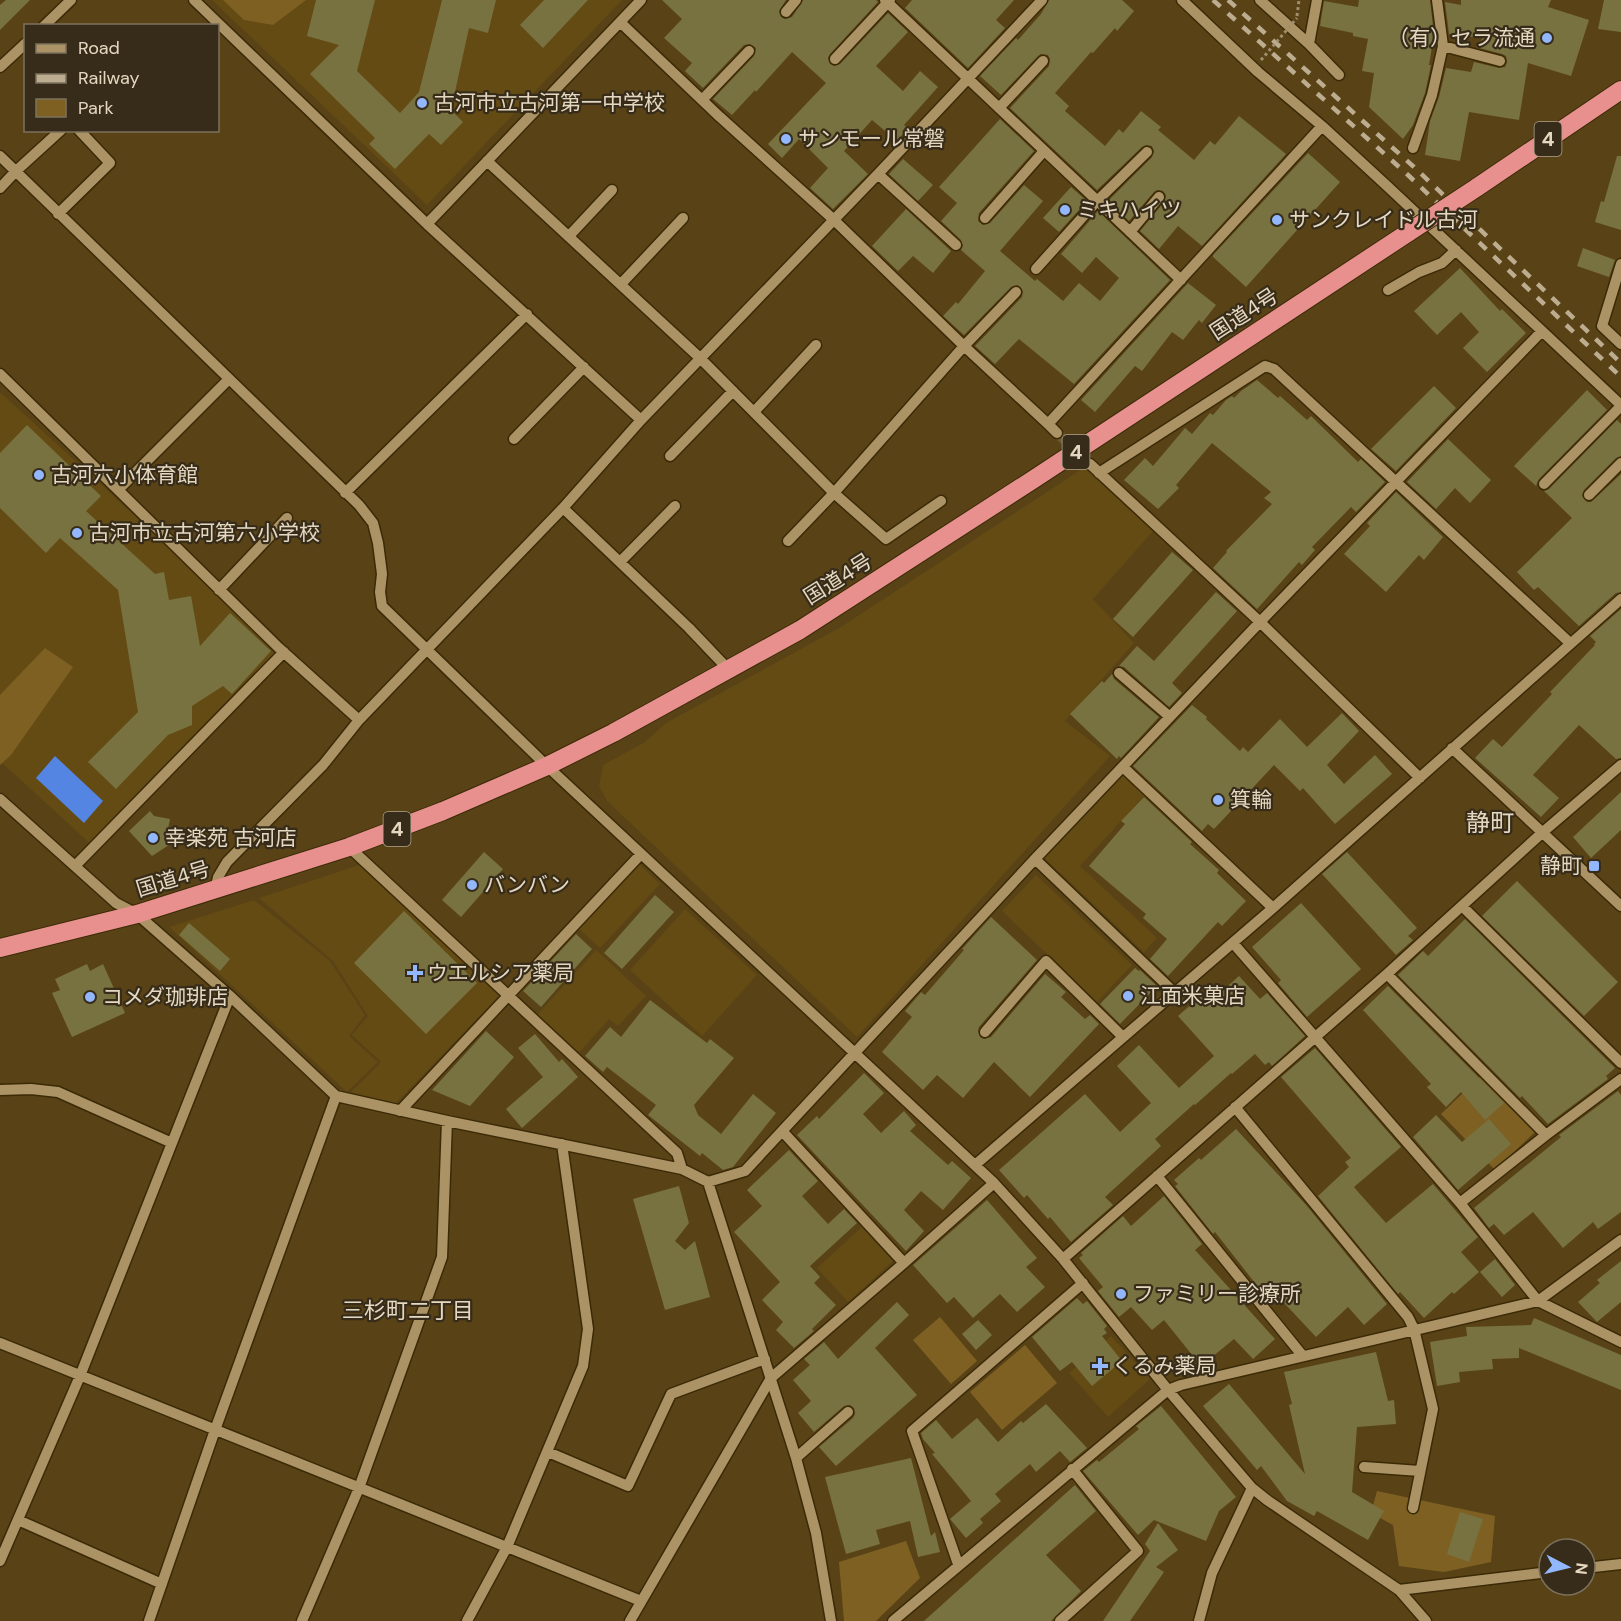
<svg xmlns="http://www.w3.org/2000/svg" width="1621" height="1621" font-family="'DM Sans','Noto Sans JP',sans-serif">
  <style>
    .built { fill: #644a13 }
    .green { fill: #7e6023 }
    .water { fill: #5485e2 }
    .building { fill: #787241 }
    .lines { fill: none; stroke-linecap: round; stroke-linejoin: round }
    .minor-tunnel { stroke: #6e5930; stroke-width: 10; stroke-dasharray: 10 5; stroke-linecap: butt }
    .minor-casing { stroke: #3b2a07; stroke-width: 13 }
    .highway-casing { stroke: #3b2a07; stroke-width: 20 }
    .path { stroke: #a08f6d; stroke-width: 3; stroke-dasharray: 3 3; stroke-linecap: butt }
    .minor { stroke: #ac9366; stroke-width: 10 }
    .highway { stroke: #e8908d; stroke-width: 18 }
    .rail { stroke: #bdad90; stroke-width: 4.5; stroke-dasharray: 10 10; stroke-linecap: butt }
    .highway-bridge-casing { stroke: #3b2a07; stroke-width: 20; stroke-linecap: butt }
    .path-bridge { stroke: #a08f6d; stroke-width: 3; stroke-dasharray: 3 3; stroke-linecap: butt }
    .highway-bridge { stroke: #e8908d; stroke-width: 18 }
    .poi-dot { fill: #92b7fd; stroke: #362c19; stroke-width: 2 }
    .labels { text-anchor: middle; stroke-width: 4.5; stroke-linejoin: round; paint-order: stroke }
    .shield { fill: #362c19; stroke: #b0a48f; stroke-width: 1.5 }
    .shield-label { font-size: 20px; font-weight: bold; fill: #e5d8c1 }
    .poi-label { font-size: 21px; fill: #e5d8c1; stroke: #362c19; text-anchor: start }
    .street-label { font-size: 21px; fill: #e5d8c1; stroke: #362c19 }
    .neighbourhood-label { font-size: 22px; fill: #e5d8c1; stroke: #362c19 }
    .quarter-label { font-size: 24px; fill: #e5d8c1; stroke: #362c19 }
  </style>
  <rect width="100%" height="100%" fill="#594316"/>
  <!-- built -->
  <path class="built" d="M212,0H622L427,205Z
    M0,392L279,648L96,849L0,761Z
    M1085,467L1153,531L1093,599L1134,643L1065,721L1110,756L857,1037L607,801L599,786L603,765L645,742L666,723L841,627Z
    M1123,774L1145,795L1080,866L1157,938L1144,952L1044,858Z
    M639,864L660,884L600,948L579,929Z
    M359,865L500,995L395,1104L351,1092L381,1062L352,1035L368,1016L333,961L259,898Z
    M1036,875L1132,965L1097,1002L1002,911Z
    M254,900L330,961L365,1015L349,1036L378,1062L347,1092L169,927Z
    M685,909L757,975L702,1036L630,970Z
    M596,950L646,996L618,1026L609,1019L579,1053L537,1015Z
    M862,1227L893,1261L848,1302L817,1268Z
    M1111,1336L1150,1379L1108,1417L1069,1373Z"/>
  <!-- green -->
  <path class="green" d="M223,0H306L273,25L244,20Z
    M45,648L73,667L11,755L0,765V695Z
    M1482,1075L1536,1131L1495,1170L1441,1114Z
    M940,1317L977,1361L951,1384L913,1340Z
    M1025,1345L1057,1383L1002,1430L970,1392Z
    M1377,1491L1495,1516L1491,1562L1444,1572L1399,1566L1393,1525L1371,1513Z
    M906,1541L920,1578L876,1621H844L839,1562Z"/>
  <!-- water -->
  <path class="water" d="M55,756L103,801L84,823L36,778Z"/>
  <!-- building -->
  <path class="building" d="M6,0H30L0,30V5Z
    M316,0H375L357,71L400,113L419,92L442,0H496L488,33L469,28L451,110L463,122L441,145L429,134L395,169L369,144L375,138L310,74L339,45L307,36Z
    M544,0H588L543,48L520,25Z
    M662,0H786L779,11L781,17L785,19L792,17L803,0H876L878,2L830,54L828,58L830,64L834,66L840,64L888,13L908,32L876,66L903,91L920,71L938,87L904,125L908,128L897,141L872,120L844,151L868,174L833,209L810,188L828,168L799,139L782,158L768,144L826,83L792,52L756,92L755,90L732,115L713,99L754,56L756,48L750,44L744,45L703,88L685,71L692,63L664,38L682,19Z
    M912,0H1014L996,20L1005,28L968,68L905,8Z
    M1049,0H1122L1134,11L1117,31L1115,28L1093,53L1091,52L1055,93L1069,106L1065,111L1105,146L1119,129L1123,133L1141,111L1161,127L1158,130L1194,160L1210,141L1215,145L1239,116L1286,154L1202,246L1178,226L1159,249L1140,231L1165,201L1166,195L1163,191L1157,190L1154,192L1129,221L1108,201L1152,157L1154,151L1152,146L1146,145L1142,147L1097,190L1010,108L1049,66L1050,59L1048,55L1041,54L1038,56L1001,95L980,76L1016,38L1018,40L1041,14Z
    M1359,0H1430L1434,35L1429,65H1431L1425,93L1413,125L1403,139L1369,107L1374,73L1362,71L1368,39L1353,36V33L1320,26L1324,1L1358,7Z
    M1461,0H1551L1548,7L1589,20L1571,76L1528,63L1519,120L1469,112L1460,161L1425,155L1430,121L1439,97L1446,68L1471,72L1474,62L1499,68L1505,67L1507,62L1506,56L1502,54L1479,48L1482,38L1449,34L1445,2L1461,5Z
    M1604,0H1621V32L1598,29Z
    M1000,119L1034,151L979,213L978,221L983,225L990,223L1024,185L1043,201L1000,251L1035,281L1037,279L1063,301L1079,283L1100,301L1119,278L1096,257L1082,273L1061,254L1098,211L1170,280L1074,384L1019,339L995,364L975,346L1022,297L1023,291L1018,285L1011,287L964,335L943,316L956,302L958,304L985,271L961,250L963,246L961,240L941,221L957,203L939,187Z
    M1308,153L1340,182L1246,287L1213,257V255Z
    M1617,156H1621V230L1595,222L1601,201L1604,202Z
    M903,159L933,185L918,201L889,174Z
    M1071,187L1087,201L1059,232L1043,218Z
    M906,209L951,251L933,273L913,256L898,271L872,246Z
    M1583,248L1615,260L1609,277L1577,266Z
    M1460,268L1500,311L1502,309L1526,333L1487,372L1463,348L1479,332L1461,312L1437,335L1414,311Z
    M1188,283L1216,305L1202,323L1199,320L1183,340L1172,332L1142,371L1135,366L1095,412L1081,400Z
    M1257,380L1278,398L1280,396L1307,420L1311,416L1358,462L1361,459L1385,482L1356,512L1351,507L1312,547L1315,550L1302,565L1299,562L1257,609L1213,568L1227,552L1226,551L1272,504L1264,498L1271,492L1212,443L1176,485L1179,488L1158,509L1124,480L1145,458L1153,466L1185,428L1192,434L1210,413L1213,415L1226,400L1232,396L1234,398L1241,391Z
    M1434,386L1456,408L1396,471L1371,449Z
    M1587,390L1607,410L1539,479L1536,486L1514,466Z
    M1617,420L1621,424V456L1616,458L1584,490L1582,496L1587,502H1591L1621,474V592L1616,593L1579,626L1538,587L1534,590L1517,572L1572,518L1544,491L1549,489Z
    M27,425L101,496L86,511L155,574L164,572L169,600L191,596L200,646L230,613L271,651L232,694L223,686L192,706V725L168,735L116,789L88,762L138,712L118,590L60,538L46,553L0,508V453Z
    M1448,439L1491,480L1470,503L1455,488L1436,509L1407,482Z
    M1396,492L1443,537L1424,560L1419,555L1386,592L1344,554L1370,526L1367,523Z
    M1172,552L1193,570L1133,637L1113,619Z
    M1216,592L1237,611L1172,683L1182,693L1169,707L1124,667L1119,666L1137,646L1154,661Z
    M1621,609V758L1616,759L1579,725L1533,775L1559,798L1541,817L1475,758L1493,739L1502,747L1552,694L1550,692L1595,645L1594,644L1596,642L1590,636Z
    M1112,674L1114,679L1159,717L1121,758L1119,756L1117,759L1070,714L1102,681L1104,683Z
    M1192,705L1207,717L1206,719L1240,751L1243,747L1248,752L1280,719L1307,747L1342,713L1359,731L1327,765L1344,784L1375,755L1392,774L1335,824L1303,788L1300,791L1274,765L1214,829L1208,824L1202,831L1133,766Z
    M1621,792V830L1591,858L1573,837Z
    M1144,797L1192,842L1190,844L1219,870L1217,873L1246,901L1222,926L1218,922L1168,976L1150,959L1167,939L1143,918L1146,914L1089,866L1125,824L1121,821Z
    M150,811L154,816L170,819L168,829L172,830L169,845L152,856L129,831Z
    M484,852L503,869L461,917L442,900Z
    M1347,852L1417,928L1408,936L1413,940L1396,955L1322,874Z
    M1517,881L1618,982L1584,1016L1482,916Z
    M655,895L674,912L622,969L604,953Z
    M1301,903L1361,969L1307,1017L1278,983L1281,980L1252,947Z
    M404,911L477,983L426,1034L354,963Z
    M991,917L1037,960L979,1027L978,1031L980,1037L984,1039L991,1037L1045,974L1066,992L1061,997L1085,1019L1090,1015L1099,1024L1030,1097L994,1062L963,1098L937,1075L923,1090L882,1052L912,1017L905,1011L921,992L925,995L964,950L962,949Z
    M1465,919L1615,1068L1606,1076L1608,1079L1548,1124L1522,1096L1520,1098L1398,975L1423,951L1428,956Z
    M189,923L230,959L220,971L179,935Z
    M576,934L592,949L541,1007L523,991Z
    M87,964L90,971L103,964L125,1013L72,1037L52,993L60,990L55,979Z
    M1135,968L1139,971L1140,970L1157,986L1120,1024L1100,1004Z
    M1239,976L1260,999L1267,993L1305,1036L1272,1066L1269,1062L1265,1065L1255,1054L1232,1074L1231,1073L1195,1105L1194,1104L1155,1139L1161,1146L1105,1197L1113,1205L1071,1242L1050,1217L1048,1219L1027,1195L1024,1198L999,1170L1085,1094L1120,1132L1151,1103L1117,1066L1139,1045L1179,1088L1214,1056L1178,1016L1201,996L1208,1004Z
    M1388,986L1504,1103L1485,1120L1461,1092L1446,1107L1427,1087L1431,1084L1363,1010Z
    M650,1000L707,1043L710,1039L734,1058L694,1105L698,1115L721,1134L753,1094L776,1113L733,1167L723,1170L702,1153L700,1156L648,1115L656,1105L607,1067L603,1072L585,1056L610,1027L621,1037Z
    M486,1031L514,1057L470,1106L432,1090Z
    M535,1034L559,1062L562,1059L578,1077L522,1128L506,1109L543,1077L518,1048Z
    M1315,1048L1401,1147L1354,1187L1359,1193L1386,1223L1433,1184L1478,1237L1461,1252L1479,1272L1454,1294L1452,1292L1424,1318L1400,1292L1398,1294L1318,1196L1349,1167L1345,1162L1351,1158L1281,1077Z
    M864,1073L884,1093L863,1114L881,1133L904,1111L916,1125L910,1131L948,1165L952,1161L971,1178L943,1210L921,1191L904,1210L924,1231L906,1251L797,1135L817,1116L819,1119Z
    M1618,1091L1621,1095V1212L1598,1229L1593,1222L1563,1248L1533,1212L1504,1235L1494,1224L1489,1228L1474,1208L1561,1137L1559,1135Z
    M1436,1115L1462,1142L1489,1119L1511,1144L1458,1190L1413,1137Z
    M1236,1129L1307,1206L1387,1304L1364,1325L1348,1307L1316,1337L1273,1291L1266,1297L1215,1232L1213,1234L1175,1186L1178,1184L1174,1180L1199,1158L1201,1160Z
    M789,1150L818,1181L802,1196L828,1224L844,1209L857,1223L810,1266L820,1277L814,1283L836,1305L812,1329L814,1331L794,1348L776,1330L783,1322L762,1300L780,1282L734,1232L762,1206L747,1190Z
    M679,1186L689,1223L675,1241L685,1250L695,1241L710,1297L665,1310L633,1199Z
    M1164,1196L1202,1244L1195,1250L1275,1339L1253,1359L1234,1339L1201,1366L1164,1320L1152,1330L1131,1307L1119,1317L1098,1291L1103,1287L1079,1258L1083,1255L1081,1253L1123,1216L1131,1226Z
    M987,1200L1037,1258L1026,1267L1045,1287L1017,1312L1000,1294L973,1318L954,1297L947,1303L913,1265Z
    M1495,1259L1515,1285L1502,1297L1480,1272Z
    M1621,1261V1302L1597,1322L1578,1302L1600,1283L1597,1280Z
    M1077,1298L1083,1304L1087,1301L1107,1326L1104,1329L1107,1333L1102,1336L1122,1361L1092,1386L1072,1362L1060,1371L1032,1337Z
    M897,1302L909,1315L875,1348L917,1395L836,1466L819,1447L853,1418L855,1414L854,1408L850,1405L844,1406L814,1432L798,1413L811,1401L793,1380L810,1365L804,1359L824,1342L838,1359Z
    M1534,1318L1621,1355V1390L1519,1348V1358L1492,1359L1493,1369L1459,1372L1460,1382L1437,1386L1430,1342L1467,1336L1466,1327L1531,1325Z
    M978,1320L992,1335L976,1350L962,1334Z
    M1376,1352L1388,1401L1394,1400L1396,1424L1357,1427L1352,1492L1384,1511L1368,1540L1317,1511L1314,1516L1287,1501L1261,1466L1257,1470L1203,1406L1229,1384L1305,1474L1289,1405L1292,1404L1284,1372Z
    M1046,1404L1087,1448L1070,1462L1060,1451L1036,1472L1030,1464L995,1494L1001,1501L980,1519L983,1523L966,1538L950,1519L971,1501L932,1454L935,1453L923,1439L921,1433L936,1420L952,1439L977,1418L998,1442L1021,1421L1023,1423Z
    M1161,1406L1236,1497L1219,1511L1206,1541L1154,1520L1138,1535L1083,1471L1097,1460L1099,1462L1139,1429L1136,1426Z
    M911,1458L931,1536L935,1532L940,1552L918,1557L910,1521L876,1530L880,1544L846,1554L825,1477Z
    M1075,1485L1096,1511L1046,1555L1081,1591L1051,1621H924Z
    M1460,1512L1483,1519L1469,1562L1447,1554Z
    M1158,1523L1178,1550L1156,1567L1164,1572L1130,1621H1103L1150,1551L1145,1544Z"/>
  <g class="lines">
    <!-- minor-tunnel -->
    <path class="minor-tunnel" d="M1057,433L1090,464"/>
    <defs>
      <path id="minor" d="M194,0L427,224L641,420
        M885,0L1181,280
        M1182,0L1258,72L1322,126L1386,185L1621,405
        M1260,0L1309,44L1317,0
        M786,12L796,0
        M620,22L720,117L833,219L964,346L1048,424
        M44,26L71,0
        M1309,44L1339,75
        M1443,46L1500,61
        M835,59L890,0
        M0,67L26,43
        M702,100L749,51
        M999,108L1043,61
        M1413,148L1432,95L1443,46L1437,0
        M0,156L359,505L373,523L378,543L382,574L380,592L382,606L547,766L994,1183L1063,1259L1168,1390L1252,1488L1267,1500L1399,1590L1426,1621
        M487,161L700,358L834,493L788,541
        M878,174L956,245
        M0,188L16,171L61,130
        M58,214L110,163L79,130
        M985,218L1044,151
        M427,224L641,0
        M1130,232L1159,197
        M569,236L612,190
        M1621,264L1602,326L1621,344
        M1036,269L1097,201L1147,152
        M621,284L683,218
        M1388,290L1419,272L1442,263L1456,250
        M0,374L279,648L359,720
        M754,412L816,345
        M1057,433L1048,424L1322,126
        M514,439L584,367
        M670,456L733,391
        M1090,464L1260,622L1420,778
        M1099,473L1265,366L1274,369L1570,643
        M1544,484L1621,406
        M118,490L229,379
        M345,493L527,314
        M1589,495L1621,463
        M941,501L886,539L834,493L964,346L1016,292
        M563,508L689,628L727,668
        M620,562L675,506
        M219,590L287,518
        M1119,673L1170,717
        M1452,748L1621,906
        M1123,767L1273,908
        M0,799L116,903L137,914L230,996L336,1096L447,1121L682,1169L708,1182L745,1171L1035,859L1260,622L1542,331
        M349,847L677,1153L682,1169
        M1035,859L1175,993
        M75,866L284,652
        M215,890L218,877L227,862L323,765L359,720L563,508L641,420L878,174L1042,0
        M1462,906L1621,1063
        M1233,943L1460,1203L1538,1301L1621,1342
        M1387,974L1546,1135
        M985,1032L1046,961L1123,1037
        M0,1090L31,1089L58,1092L172,1143
        M1235,1107L1408,1317L1414,1329L1433,1409L1413,1508
        M400,1111L641,854
        M783,1132L904,1263
        M975,1165L1273,908L1621,599
        M1157,1176L1302,1355
        M708,1182L796,1458L816,1533L831,1621
        M1460,1203L1546,1135L1621,1079
        M1063,1259L1387,974L1543,832L1621,765
        M0,1343L641,1601
        M548,1452L628,1486L671,1394L765,1359
        M796,1458L848,1412
        M1364,1467L1420,1471
        M18,1520L162,1584
        M0,1561L80,1376L230,996
        M958,1564L912,1431L1083,1283
        M1585,1568L1621,1564
        M1399,1590L1549,1572
        M149,1621L215,1430L336,1096
        M302,1621L359,1488L442,1257L447,1121
        M467,1621L507,1547L583,1366L588,1329L562,1144
        M630,1621L771,1378L904,1263L994,1183
        M893,1621L1168,1390L1181,1385L1538,1301L1621,1240
        M1060,1621L1138,1551L1072,1469
        M1199,1621L1212,1573L1252,1488"/>
      <path id="highway" d="M1476,188L1621,90
        M0,948L137,914L349,847L443,811L547,766L613,733L800,630L1034,479L1409,232"/>
    </defs>
    <!-- minor casing -->
    <use href="#minor" class="minor-casing"/>
    <!-- highway casing -->
    <use href="#highway" class="highway-casing"/>
    <!-- path -->
    <path class="path" d="M1297,16L1299,0"/>
    <!-- minor -->
    <use href="#minor" class="minor"/>
    <!-- highway -->
    <use href="#highway" class="highway"/>
    <!-- rail -->
    <path class="rail" d="M1213,0L1408,175L1621,377
      M1228,0L1414,167L1621,363"/>
    <defs>
      <path id="highway-bridge" d="M1409,232L1476,188"/>
    </defs>
    <!-- highway-bridge casing -->
    <use href="#highway-bridge" class="highway-bridge-casing"/>
    <!-- path-bridge -->
    <path class="path-bridge" d="M1261,60L1297,18"/>
    <!-- highway-bridge -->
    <use href="#highway-bridge" class="highway-bridge"/>
  </g>
  <!-- markers -->
  <g class="poi-dot">
    <circle cx="1547" cy="38" r="6"/>
    <circle cx="422" cy="103" r="6"/>
    <circle cx="786" cy="139" r="6"/>
    <circle cx="1065" cy="210" r="6"/>
    <circle cx="1277" cy="220" r="6"/>
    <circle cx="39" cy="475" r="6"/>
    <circle cx="77" cy="533" r="6"/>
    <circle cx="1218" cy="800" r="6"/>
    <circle cx="153" cy="838" r="6"/>
    <rect x="1588" y="860" width="12" height="12" rx="3"/>
    <circle cx="472" cy="885" r="6"/>
    <path d="M412 964h6v6h6v6h-6v6h-6v-6h-6v-6h6z"/>
    <circle cx="1128" cy="996" r="6"/>
    <circle cx="90" cy="997" r="6"/>
    <circle cx="1121" cy="1294" r="6"/>
    <path d="M1097 1357h6v6h6v6h-6v6h-6v-6h-6v-6h6z"/>
  </g>
  <g class="labels">
    <!-- shield labels -->
    <g class="shield">
      <rect x="1534.5" y="122" width="27" height="34" rx="4.5"/>
      <rect x="1062.5" y="435" width="27" height="34" rx="4.5"/>
      <rect x="383.5" y="812" width="27" height="34" rx="4.5"/>
    </g>
    <g class="shield-label">
      <text x="1548" y="146">4</text>
      <text x="1076" y="459">4</text>
      <text x="397" y="836">4</text>
    </g>
    <!-- poi labels -->
    <g class="poi-label">
      <text x="1535" y="45" text-anchor="end">（有）セラ流通</text>
      <text x="434" y="110">古河市立古河第一中学校</text>
      <text x="798" y="146">サンモール常磐</text>
      <text x="1077" y="217">ミキハイツ</text>
      <text x="1289" y="227">サンクレイドル古河</text>
      <text x="51" y="482">古河六小体育館</text>
      <text x="89" y="540">古河市立古河第六小学校</text>
      <text x="1230" y="807">箕輪</text>
      <text x="165" y="845">幸楽苑 古河店</text>
      <text x="1582" y="873" text-anchor="end">静町</text>
      <text x="484" y="892">バンバン</text>
      <text x="427" y="980">ウエルシア薬局</text>
      <text x="1140" y="1003">江面米菓店</text>
      <text x="102" y="1004">コメダ珈琲店</text>
      <text x="1133" y="1301">ファミリー診療所</text>
      <text x="1112" y="1373">くるみ薬局</text>
    </g>
    <!-- street labels -->
    <g class="street-label">
      <text transform="translate(1244 314) rotate(-33)" y="7">国道4号</text>
      <text transform="translate(838 579) rotate(-32)" y="7">国道4号</text>
      <text transform="translate(173 879) rotate(-17)" y="7">国道4号</text>
    </g>
    <!-- neighbourhood labels -->
    <g class="neighbourhood-label">
      <text x="408" y="1318">三杉町二丁目</text>
    </g>
    <!-- quarter labels -->
    <g class="quarter-label">
      <text x="1490" y="831">静町</text>
    </g>
  </g>
  <!-- legend -->
  <rect x="24" y="24" width="195" height="108" fill="#362c19" stroke="#7c715c" stroke-width="1.5"/>
  <rect x="36" y="44" width="30" height="9" fill="#ac9366" stroke="#7c715c" stroke-width="1.5"/>
  <text x="78" y="54" font-size="18" fill="#e5d8c1">Road</text>
  <rect x="36" y="74" width="30" height="9" fill="#bdad90" stroke="#7c715c" stroke-width="1.5"/>
  <text x="78" y="84" font-size="18" fill="#e5d8c1">Railway</text>
  <rect x="36" y="99" width="30" height="18" fill="#7e6023" stroke="#7c715c" stroke-width="1.5"/>
  <text x="78" y="114" font-size="18" fill="#e5d8c1">Park</text>
  <!-- north arrow -->
  <g transform="translate(1567 1567) rotate(97)"><circle r="28" fill="#362c19" stroke="#7c715c" stroke-width="1.5"/>
  <path d="M0-4.5L10 22L0 15L-10 22Z" fill="#92b7fd"/>
  <text y="-9" font-size="16" font-weight="bold" text-anchor="middle" fill="#e5d8c1">N</text>
  </g>
</svg>
